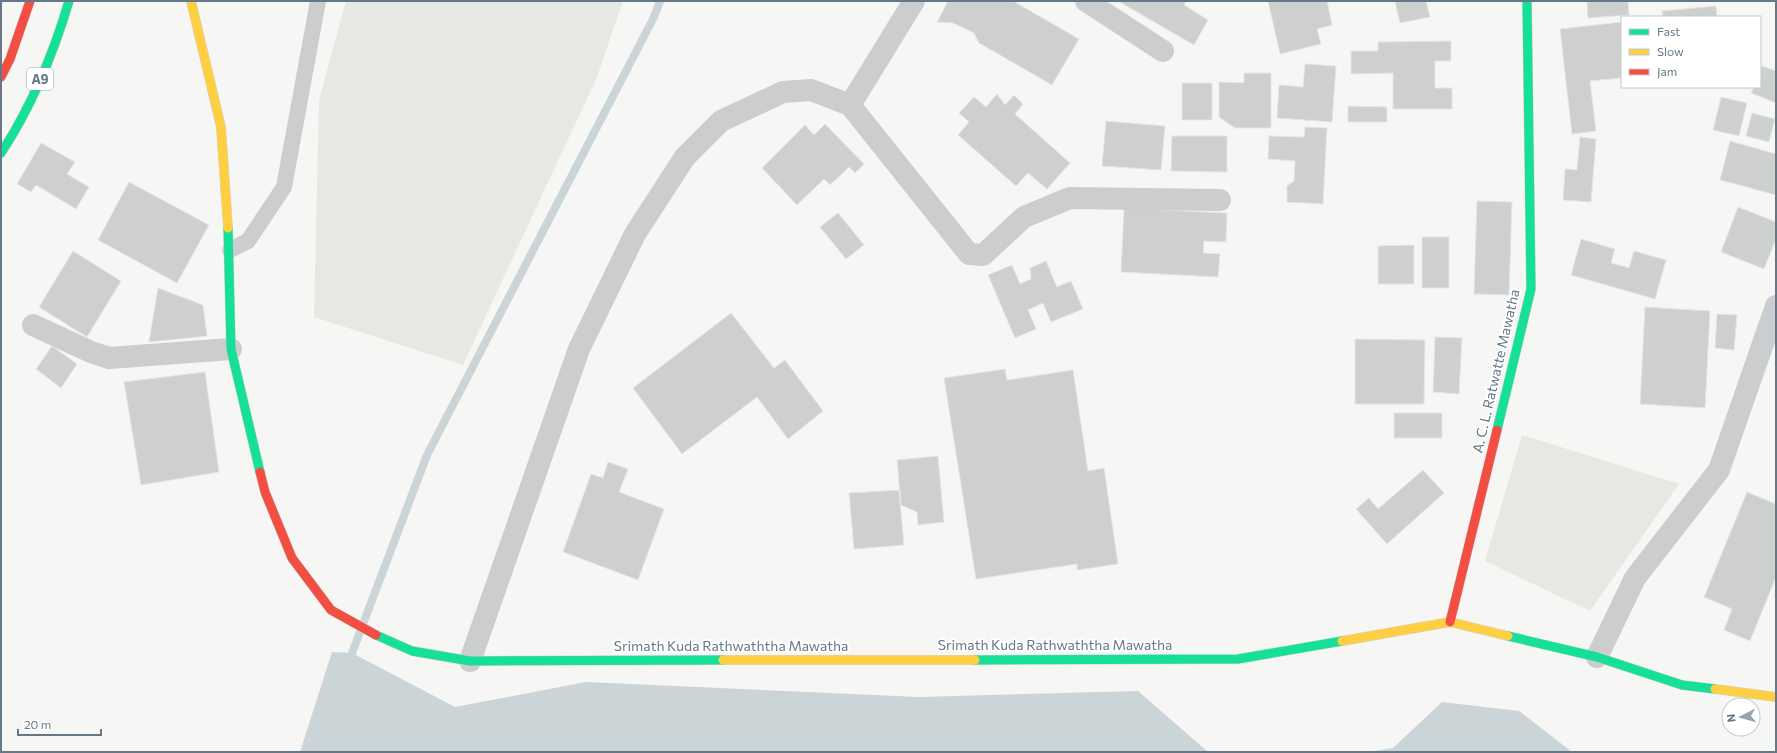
<svg xmlns="http://www.w3.org/2000/svg" width="1777" height="753" font-family="Commissioner,sans-serif">
  <style>
    .green { fill: #e6e9e3 }
    .water { fill: #cbd4d6 }
    .lines { fill: none; stroke-linecap: round; stroke-linejoin: round }
    .stream { stroke: #cbd4d6; stroke-width: 8 }
    .building { fill: #ced0d0; stroke: #e5e5e4 }
    .fast-casing { stroke: #d3d4d5; stroke-width: 10 }
    .slow-casing { stroke: #d3d4d5; stroke-width: 10 }
    .jam-casing { stroke: #d3d4d5; stroke-width: 10 }
    .lane { stroke: #cccdce; stroke-width: 16 }
    .street { stroke: #cccdce; stroke-width: 22 }
    .fast { stroke: #16e098; stroke-width: 9 }
    .slow { stroke: #ffcf43; stroke-width: 9 }
    .jam { stroke: #f24e42; stroke-width: 9 }
    .labels { text-anchor: middle; stroke-width: 4; stroke-linejoin: round; paint-order: stroke }
    .shield { fill: #fff; stroke: #94a0aa; stroke-width: 1 }
    .shield-label { font-size: 13px; font-weight: bold; fill: #667885 }
    .street-label { font-size: 14px; fill: #667885; stroke: #fff }
  </style>
  <rect width="100%" height="100%" fill="#f6f6f5"/>
  <!-- green -->
  <path class="green" d="M346,1H623L597,77L463,365L314,317L319,100Z
    M1522,435L1679,484L1590,611L1485,561Z"/>
  <!-- water -->
  <path class="water" d="M332,652L352,653L455,707L586,682L919,697L1138,691L1208,752H300Z
    M1442,702L1519,711L1572,752H1367L1393,748Z"/>
  <g class="lines">
    <!-- stream -->
    <path class="stream" d="M349,664L352,653L427,455L654,17L660,1"/>
  </g>
  <!-- building -->
  <path class="building" d="M948,1H1013L1079,39L1052,85L979,43L974,33L953,23L937,22Z
    M1118,1H1186L1184,5L1208,20L1194,45Z
    M1268,1H1327L1332,25L1317,29L1321,44L1280,54Z
    M1395,1H1426L1430,17L1400,23Z
    M1587,1H1628L1629,15L1588,18Z
    M1716,6L1717,17H1663L1662,11Z
    M1622,22V78L1590,81L1596,131L1572,134L1560,29Z
    M1451,41V61H1435V88H1452V109H1393V73L1351,74V51H1378V42Z
    M1305,64L1336,66L1332,122L1277,118L1279,85L1303,87Z
    M1762,66L1776,71V103L1751,93L1754,87H1760V71Z
    M1244,73H1271V128H1235L1219,117V82L1244,83Z
    M1182,83H1212V120H1182Z
    M997,94L1005,105L1014,95L1023,104L1015,114L1070,163L1047,189L1028,173L1016,186L958,135L969,122L959,113L974,97L986,107Z
    M1721,97L1747,103L1739,136L1713,130Z
    M1348,106L1387,107V122H1348Z
    M1752,113L1775,119L1769,142L1746,136Z
    M1106,121L1165,126L1161,170L1102,166Z
    M825,124L864,164L855,173L849,167L830,185L824,179L797,205L762,168L805,125L814,135Z
    M1305,127L1327,128L1323,204L1287,202V186L1294,181L1295,161L1268,159L1269,136L1304,137Z
    M1172,136H1227V172L1171,171Z
    M1580,137L1596,139L1591,202L1563,200L1565,169L1577,170Z
    M1730,141L1776,154V195L1720,180Z
    M41,143L75,162L67,174L89,187L76,209L36,185L31,192L17,184Z
    M129,182L209,225L177,283L98,240Z
    M1477,201L1512,202L1509,295L1474,294Z
    M1738,207L1776,222V239L1764,269L1721,252Z
    M1124,208L1227,213L1226,242L1204,241L1203,253L1220,254L1218,277L1121,272Z
    M838,213L864,245L846,259L820,227Z
    M1422,237H1449V288H1422Z
    M1581,239L1615,249L1611,263L1629,268L1634,251L1666,260L1655,299L1571,275Z
    M1414,245V284H1378V246Z
    M73,251L121,281L87,337L39,307Z
    M1046,261L1057,287L1071,281L1083,309L1051,322L1043,303L1028,310L1036,329L1015,338L988,275L1012,265L1020,284L1031,279L1030,268Z
    M158,288L203,305L207,336L149,342Z
    M1645,307L1710,311L1705,408L1640,404Z
    M731,313L774,368L785,360L823,411L788,439L757,397L682,454L633,388Z
    M1717,314L1737,315L1734,350L1715,348Z
    M1435,337L1462,338L1459,394L1433,392Z
    M1355,339L1425,340L1424,404H1355Z
    M52,346L77,364L61,388L36,369Z
    M1005,369L1007,380L1073,370L1088,471L1104,468L1118,564L1077,570V564L976,579L944,378Z
    M205,372L219,472L141,485L124,382Z
    M1394,413H1442V438H1394Z
    M938,456L944,522L918,525L917,512L901,505L897,460Z
    M608,462L628,469L619,492L664,509L638,580L563,552L591,474L603,478Z
    M1423,470L1444,493L1387,544L1356,509L1369,498L1378,509Z
    M899,490L904,545L854,549L849,493Z
    M1747,492L1776,504V577L1750,641L1724,630L1732,609L1704,597Z"/>
  <g class="lines">
    <defs>
      <path id="fast" d="M1,153C32,106 53,55 69,1
        M228,228L231,349L260,472
        M1497,430L1531,289L1527,1
        M376,635L412,651L470,661L723,660
        M1508,636L1597,657L1682,685L1715,689
        M975,660L1238,659L1342,641"/>
      <path id="slow" d="M191,1L221,127L228,228
        M1342,641L1450,622L1508,636
        M723,660H975
        M1715,689L1776,697"/>
      <path id="jam" d="M1,77L10,59L30,1
        M260,472L265,492L292,558L331,610L376,635
        M1450,622L1497,430"/>
    </defs>
    <!-- fast casing -->
    <use href="#fast" class="fast-casing"/>
    <!-- slow casing -->
    <use href="#slow" class="slow-casing"/>
    <!-- jam casing -->
    <use href="#jam" class="jam-casing"/>
    <!-- lane -->
    <path class="lane" d="M230,250L248,241L284,187L318,1"/>
    <!-- street -->
    <path class="street" d="M1086,1L1163,51
      M850,105L914,1
      M33,325L91,352L109,358L231,349
      M1597,657L1635,578L1719,470L1776,306
      M470,661L579,349L635,234L685,157L721,121L783,92L811,90L850,105L969,254L983,255L1024,217L1070,198L1220,200"/>
    <!-- fast -->
    <use href="#fast" class="fast"/>
    <!-- slow -->
    <use href="#slow" class="slow"/>
    <!-- jam -->
    <use href="#jam" class="jam"/>
  </g>
  <g class="labels">
    <!-- shield labels -->
    <rect class="shield" x="27" y="68" width="26" height="22" rx="3"/>
    <g class="shield-label">
      <text x="40" y="84">A9</text>
    </g>
    <!-- street labels -->
    <g class="street-label">
      <text transform="translate(1496 371) rotate(-77)" y="5">A. C. L. Ratwatte Mawatha</text>
      <text x="1055" y="650">Srimath Kuda Rathwaththa Mawatha</text>
      <text x="731" y="651">Srimath Kuda Rathwaththa Mawatha</text>
    </g>
  </g>
  <!-- border -->
  <rect width="1777" height="753" fill="none" stroke="#667885" stroke-width="4"/>
  <!-- legend -->
  <rect x="1621" y="16" width="140" height="72" fill="#ffffff" stroke="#c2c9ce"/>
  <rect x="1629" y="29" width="20" height="6" fill="#16e098" stroke="#c2c9ce"/>
  <text x="1657" y="36" font-size="12" fill="#667885">Fast</text>
  <rect x="1629" y="49" width="20" height="6" fill="#ffcf43" stroke="#c2c9ce"/>
  <text x="1657" y="56" font-size="12" fill="#667885">Slow</text>
  <rect x="1629" y="69" width="20" height="6" fill="#f24e42" stroke="#c2c9ce"/>
  <text x="1657" y="76" font-size="12" fill="#667885">Jam</text>
  <!-- north arrow -->
  <g transform="translate(1741 717) rotate(264)"><circle r="19" fill="#ffffff" stroke="#c2c9ce"/>
  <path d="M0-3L7 15L0 10L-7 15Z" fill="#98a4ac"/>
  <text y="-6" font-size="11" font-weight="bold" text-anchor="middle" fill="#667885">N</text>
  </g>
  <!-- scale -->
  <path d="M18 729v6h83v-6" fill="none" stroke="#667885" stroke-width="2"/>
  <text x="24" y="729" font-size="12" fill="#667885" stroke="#ffffff" stroke-width="3" paint-order="stroke">20 m</text>
</svg>
